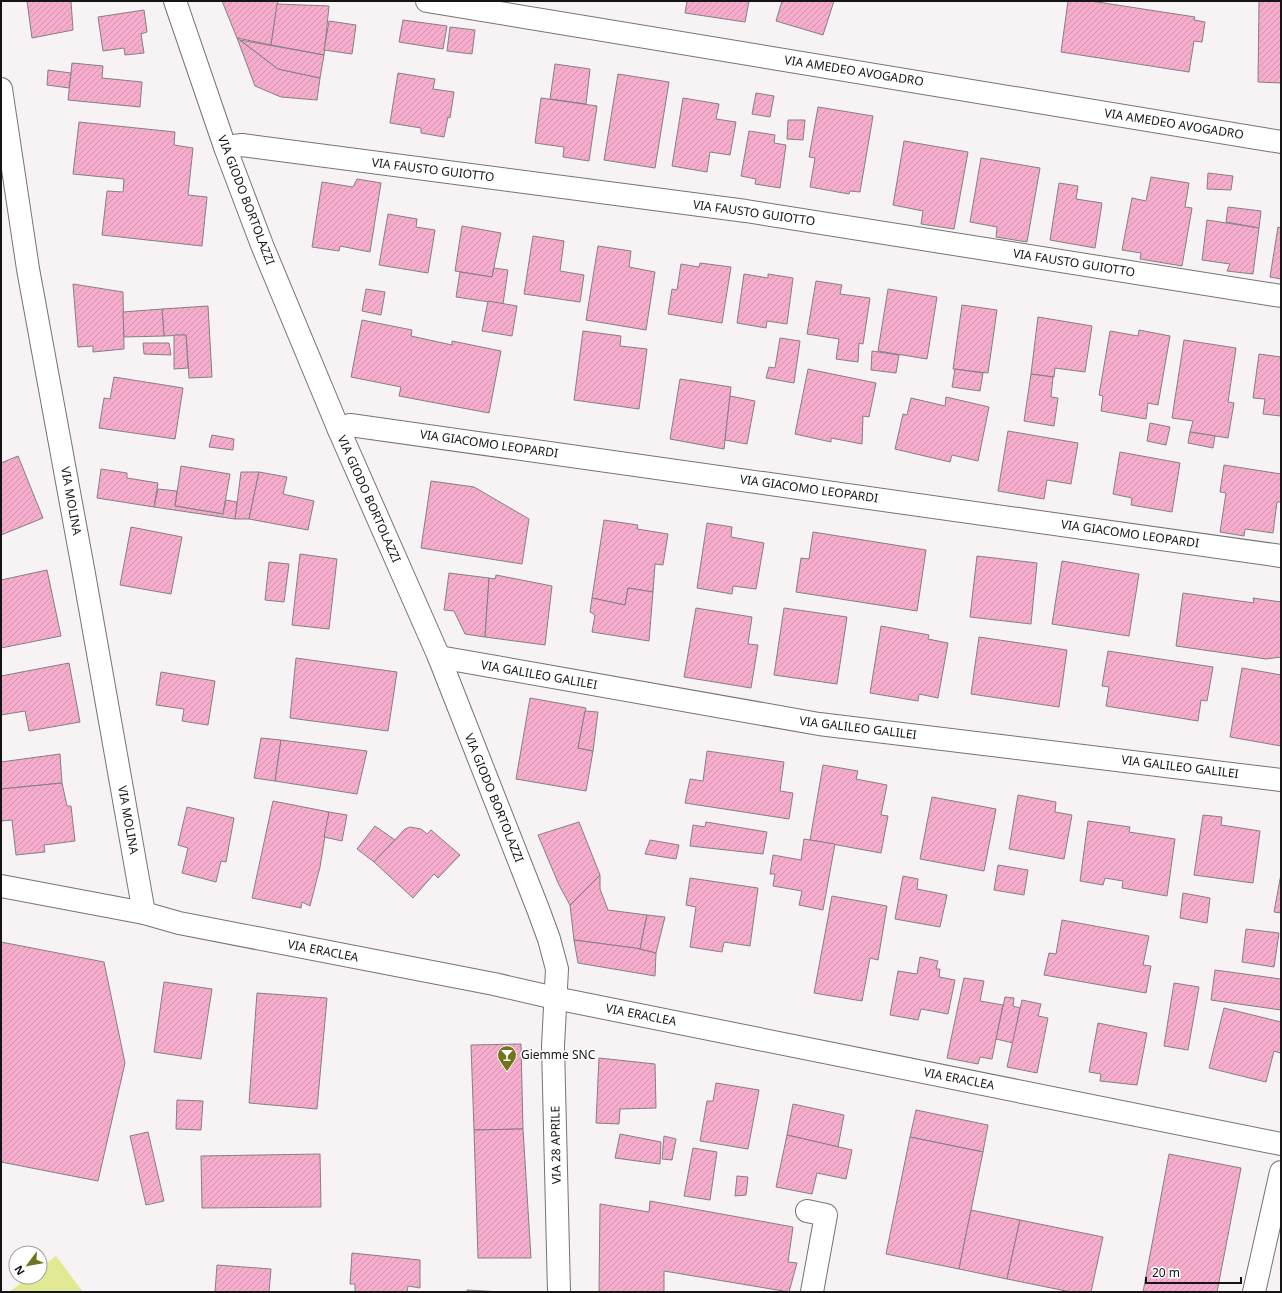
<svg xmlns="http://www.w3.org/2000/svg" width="1282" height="1293" font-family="'Noto Sans',sans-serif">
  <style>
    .garden { fill: #e1e992 }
    .building { fill: url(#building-hatch); stroke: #848082 }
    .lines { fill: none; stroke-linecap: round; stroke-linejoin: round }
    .minor-casing { stroke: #777374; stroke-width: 24 }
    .minor { stroke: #fff; stroke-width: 22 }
    .labels { text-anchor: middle; stroke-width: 3; stroke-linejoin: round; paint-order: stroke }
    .street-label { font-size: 12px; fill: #151415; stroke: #fff }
    .poi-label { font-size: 12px; fill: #151415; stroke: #fff; text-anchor: start }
  </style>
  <defs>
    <pattern id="building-hatch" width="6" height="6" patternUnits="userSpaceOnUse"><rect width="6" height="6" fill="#f6accd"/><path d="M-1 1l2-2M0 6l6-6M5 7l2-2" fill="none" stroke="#d293af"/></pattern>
  </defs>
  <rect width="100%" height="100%" fill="#f7f3f4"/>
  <!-- garden -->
  <path class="garden" d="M56 1256 83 1292H9L29 1277H40V1268Z"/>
  <!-- building -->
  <g class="building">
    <path d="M27 1H71L73 30 32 38Z"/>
    <path d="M222 1H278L271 45 237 38Z"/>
    <path d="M687 1H749L745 22 685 13Z"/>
    <path d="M782 1H834L823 35 776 21Z"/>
    <path d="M1068 1H1091L1195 17 1194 20 1205 22 1202 42 1194 41 1189 72 1061 52Z"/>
    <path d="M1259 1H1281V83L1258 82Z"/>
    <path d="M277 4 329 6 324 55 271 45Z"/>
    <path d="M144 10 147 32 141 34 144 53 125 55 124 48 103 51 98 17Z"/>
    <path d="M403 20 447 26 443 49 399 42Z"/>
    <path d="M329 21 356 25 352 54 324 50Z"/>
    <path d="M450 27 475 30 472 54 447 51Z"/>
    <path d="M237 38 278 69 320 78 317 100 281 97 255 86Z"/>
    <path d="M240 40 324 55 320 78 278 69Z"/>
    <path d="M72 63 103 66 102 78 142 82 140 107 68 100Z"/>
    <path d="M555 64 590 69 586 104 550 99Z"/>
    <path d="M48 70 71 73 69 88 47 85Z"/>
    <path d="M398 73 435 79 433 89 454 92 450 118 448 117 444 137 421 133V128L390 123Z"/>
    <path d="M618 74 669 82 655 168 604 160Z"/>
    <path d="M756 93 774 96 770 117 752 114Z"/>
    <path d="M541 98 597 106 589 161 563 157 564 147 535 143Z"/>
    <path d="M683 98 719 104 716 119 736 122 730 155 710 152 707 172 672 166Z"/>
    <path d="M818 107 873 116 860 192 850 191 849 194 810 187 815 158 809 157Z"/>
    <path d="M788 120H805L803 140 787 139Z"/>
    <path d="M79 122 175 132 174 145 193 148 188 195 207 197 202 246 102 235 107 191 123 192 124 179 73 174Z"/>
    <path d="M749 131 775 135 774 143 786 145 780 188 755 184 756 179 741 176Z"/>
    <path d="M904 141 968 152 954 229 921 224 923 211 893 205Z"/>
    <path d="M981 158 1040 168 1027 242 996 237 997 227 970 222Z"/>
    <path d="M1208 173 1233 176 1231 190 1207 189Z"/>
    <path d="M1151 177 1189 183 1185 207 1192 208 1182 266 1140 259 1141 253 1122 250 1132 198 1146 201Z"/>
    <path d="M357 179 381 183 370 252 340 246 339 251 312 247 322 182 353 187Z"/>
    <path d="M1059 183 1078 186 1076 199 1102 203 1095 248 1050 240Z"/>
    <path d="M1228 207 1261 211 1259 228 1226 222Z"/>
    <path d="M388 214 417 219 416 227 435 230 428 273 379 265Z"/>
    <path d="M1207 220 1259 228 1253 274 1227 271 1230 264 1202 260Z"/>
    <path d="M462 226 501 233 492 277 455 271Z"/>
    <path d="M1278 227 1281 228V279L1270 277Z"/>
    <path d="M533 236 564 241 560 271 584 275 580 302 524 294Z"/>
    <path d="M598 246 631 251 629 267 655 272 646 330 586 320Z"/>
    <path d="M700 263 731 267 722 323 668 314 672 289 677 290 681 264 699 267Z"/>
    <path d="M494 268 508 270 503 304 456 297 460 272 492 277Z"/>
    <path d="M744 274 768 278V274L793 278 787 324 767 321 766 328 737 323Z"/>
    <path d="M816 281 842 285 840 294 870 298 863 344 859 343 858 362 836 359 839 339 807 334Z"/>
    <path d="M73 284 123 292 124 349 93 352V346L78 347Z"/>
    <path d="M366 289 385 292 381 315 362 311Z"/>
    <path d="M888 289 937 297 927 359 878 351Z"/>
    <path d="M488 301 517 306 512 336 482 331Z"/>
    <path d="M962 305 997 310 988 373 953 369Z"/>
    <path d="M208 306 212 377 189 378 186 335 164 336 162 309Z"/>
    <path d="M162 309 164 336 124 337 123 312Z"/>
    <path d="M1038 317 1092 326 1085 372 1055 368 1054 377 1031 374Z"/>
    <path d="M362 320 412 330 411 336 452 345V341L501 351 489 413 399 396 401 387 351 377Z"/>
    <path d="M1139 330 1170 336 1158 405 1148 403 1146 419 1101 411 1103 396 1099 395 1110 331 1138 336Z"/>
    <path d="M583 331 621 336 620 346 647 349 639 409 574 400Z"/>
    <path d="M174 335H186L188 368 174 369Z"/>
    <path d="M780 338 800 341 794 383 766 378 769 367 775 368Z"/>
    <path d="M1184 340 1236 348 1228 402 1234 403 1228 438 1190 432 1193 421 1172 418Z"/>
    <path d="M143 343H169L171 355 144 354Z"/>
    <path d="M872 351 899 355 896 373 871 370Z"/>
    <path d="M1259 354 1281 357V416L1263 414 1265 399 1253 398Z"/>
    <path d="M808 369 876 383 869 417 863 416 862 444 831 438V442L795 434Z"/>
    <path d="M955 369 983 373 980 391 952 387Z"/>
    <path d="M1031 374 1053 377 1051 397 1058 398 1054 426 1024 421Z"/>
    <path d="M114 377 183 388 175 439 99 428 104 398 110 399Z"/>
    <path d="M680 379 731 387 724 449 670 439Z"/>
    <path d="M730 396 755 401 747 444 725 440Z"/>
    <path d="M946 397 989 407 978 461 952 455 950 462 895 449 903 414 907 415 911 398 945 406Z"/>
    <path d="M1150 423 1170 427 1166 445 1147 441Z"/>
    <path d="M1008 431 1078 443 1071 484 1047 480 1044 499 998 491Z"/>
    <path d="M1190 432 1215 436 1213 448 1188 443Z"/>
    <path d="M212 435 234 439 233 450 209 447Z"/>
    <path d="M1120 452 1180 463 1172 512 1131 505 1132 498 1113 494Z"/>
    <path d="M18 456 43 518 1 535V463Z"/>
    <path d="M1224 465 1281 474V502H1277L1273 533 1245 529 1244 536 1220 532 1226 493 1220 492Z"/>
    <path d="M181 466 230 474 223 514 175 506Z"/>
    <path d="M101 469 127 473V478L158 483 154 507 97 498Z"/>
    <path d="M241 472H259L249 519H235Z"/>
    <path d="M259 472 287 477 283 494 314 501 308 530 249 519Z"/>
    <path d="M431 481 474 487 529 519 522 564 421 548Z"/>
    <path d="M158 489 177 491 175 506 223 514 226 500 237 502 235 519 154 507Z"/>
    <path d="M604 520 638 525 637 529 668 534 663 565 655 564 653 592 628 588 625 605 592 598Z"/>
    <path d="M707 523 732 527 731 537 764 543 756 589 733 586 732 594 697 588Z"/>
    <path d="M131 527 182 537 171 594 120 585Z"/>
    <path d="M813 532 926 550 917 611 796 592 801 558 809 559Z"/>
    <path d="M300 554 337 559 329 629 292 625Z"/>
    <path d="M977 556 1037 563 1031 624 970 617Z"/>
    <path d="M1062 561 1139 574 1129 636 1052 624Z"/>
    <path d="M269 562 289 564 284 602 265 600Z"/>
    <path d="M47 570 61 636 1 648V580Z"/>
    <path d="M449 573 489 578 485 637 465 634 454 611 444 610Z"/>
    <path d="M496 575 552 586 545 645 485 637 489 578 495 579Z"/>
    <path d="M628 588 653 592 649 641 592 632 595 615 590 612 592 598 625 605Z"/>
    <path d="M1183 593 1254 603 1253 598 1281 602V657L1266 659 1176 646Z"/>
    <path d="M696 608 752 617 748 644 758 645 751 688 684 677Z"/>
    <path d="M784 608 847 617 837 684 774 675Z"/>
    <path d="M881 626 929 635 928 639 948 643 938 698 919 694 918 701 870 693Z"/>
    <path d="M979 637 1067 650 1059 707 971 694Z"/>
    <path d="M1108 651 1213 667 1207 701 1201 700 1198 721 1106 706 1109 687 1102 686Z"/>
    <path d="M296 658 397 672 388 731 290 718Z"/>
    <path d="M69 663 80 722 29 731 25 711 1 715V676Z"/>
    <path d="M1242 668 1281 675V746L1230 737Z"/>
    <path d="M161 672 215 681 208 725 182 721 184 709 156 705Z"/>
    <path d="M530 698 586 708 578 748 593 751 586 791 516 779Z"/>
    <path d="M585 711 598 712 593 751 578 748Z"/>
    <path d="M261 738 281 740 275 781 254 778Z"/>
    <path d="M281 740 367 751 357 794 275 781Z"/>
    <path d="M707 751 784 762 780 791 793 793 789 819 685 803 690 779 703 781Z"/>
    <path d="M60 754 62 783 1 789V762Z"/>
    <path d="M823 765 858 771 856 779 887 785 881 815 888 816 881 853 810 840Z"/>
    <path d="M62 783 67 806H71L75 841 44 845 45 852 16 855 12 820 1 821V789Z"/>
    <path d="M1018 795 1056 802 1055 812 1072 815 1064 859 1009 849Z"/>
    <path d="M932 797 996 809 984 871 920 859Z"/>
    <path d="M273 801 329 812 320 867 310 906 302 902 301 908 252 898Z"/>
    <path d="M187 807 234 818 226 862 221 861 216 882 182 873 188 848 178 845Z"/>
    <path d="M329 812 347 815 342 841 324 837Z"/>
    <path d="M1203 815 1222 817 1221 825 1260 831 1253 883 1194 875Z"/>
    <path d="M1088 821 1130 827 1129 832 1175 839 1167 896 1122 888 1123 881 1105 878 1103 885 1080 881Z"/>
    <path d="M579 822 600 875 570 905 559 885 538 835Z"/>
    <path d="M706 822 767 832 763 854 690 846 693 825 705 827Z"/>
    <path d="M375 826 395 840 374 862 357 849Z"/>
    <path d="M410 827 421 829 427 834 431 830 460 855 438 878 434 874 413 898 374 862 405 829Z"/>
    <path d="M804 839 835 844 823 910 799 905 802 891 773 886 775 874H770L773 855 801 860Z"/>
    <path d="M650 840 679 845 676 859 645 854Z"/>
    <path d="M998 865 1028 870 1024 895 994 890Z"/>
    <path d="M1281 874V913L1274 912Z"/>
    <path d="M600 875V889L608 910 647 915 640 949 574 940 570 905Z"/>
    <path d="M903 876 918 879 917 889 947 895 940 927 895 919Z"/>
    <path d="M690 878 758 888 750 946 724 942 722 952 690 947 696 907 686 905Z"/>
    <path d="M1183 893 1210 898 1207 923 1180 918Z"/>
    <path d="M832 896 887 906 878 960 870 958 862 1001 814 993Z"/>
    <path d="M647 915 665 917 656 953 640 949Z"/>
    <path d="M1062 920 1149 936 1143 965 1151 966 1146 993 1044 975 1049 953 1056 954Z"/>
    <path d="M1246 929 1279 933 1274 967 1242 962Z"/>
    <path d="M574 940 635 948 656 953 655 976 578 963Z"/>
    <path d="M1 942 104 962 125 1063 98 1181 1 1162Z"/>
    <path d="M920 957 938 961 936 969H940L939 977 955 980 948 1014 921 1009 918 1020 890 1015 898 971 917 974Z"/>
    <path d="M1215 970 1281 979V1010L1211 1000Z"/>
    <path d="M964 978 984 981 980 1001 1003 1005 992 1059 980 1057 978 1064 947 1058Z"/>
    <path d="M164 982 212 989 201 1059 154 1052Z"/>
    <path d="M1174 983 1199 987 1188 1050 1164 1046Z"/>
    <path d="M257 993 327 998 317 1109 249 1103Z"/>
    <path d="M1005 997 1014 998 1013 1006 1020 1008 1013 1043 996 1039Z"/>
    <path d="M1022 1000 1041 1004 1038 1016 1048 1018 1037 1073 1007 1067Z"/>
    <path d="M1224 1008 1281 1022V1050L1280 1053 1274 1051 1266 1082 1209 1068Z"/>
    <path d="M1098 1023 1147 1033 1137 1085 1100 1081 1101 1074 1089 1072Z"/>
    <path d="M521 1044 523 1129 474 1130 471 1045Z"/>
    <path d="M599 1058 655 1064 656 1108 620 1109 619 1124 596 1123Z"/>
    <path d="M716 1083 759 1090 748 1149 700 1141 707 1101H713Z"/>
    <path d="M177 1100 203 1101 201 1130 176 1129Z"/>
    <path d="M793 1104 844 1115 838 1147 787 1135Z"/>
    <path d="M916 1110 988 1125 983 1152 910 1137Z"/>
    <path d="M523 1129 531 1258H478L474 1130Z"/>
    <path d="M148 1132 164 1201 146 1205 130 1136Z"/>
    <path d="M620 1134 661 1142 660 1164 615 1158Z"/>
    <path d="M787 1135 852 1150 846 1179 817 1173 812 1194 776 1187Z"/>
    <path d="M664 1136 676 1139 672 1160 662 1159Z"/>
    <path d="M910 1137 983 1152 959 1269 886 1254Z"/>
    <path d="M693 1148 717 1152 710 1200 684 1196Z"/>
    <path d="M320 1154 321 1207 202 1208 201 1156Z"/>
    <path d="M1169 1154 1241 1168 1217 1292H1143Z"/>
    <path d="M737 1176 748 1177 746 1195 735 1196Z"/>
    <path d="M650 1201 793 1227 788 1262 797 1263 789 1292 664 1271V1292H599L600 1204 649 1212Z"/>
    <path d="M971 1210 1020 1220 1007 1279 959 1269Z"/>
    <path d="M1020 1220 1103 1237 1091 1292H1071L1007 1279Z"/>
    <path d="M352 1253 420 1260V1288L408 1286 407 1292H355V1284H350Z"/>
    <path d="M217 1265 271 1269 269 1292H215Z"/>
    <path d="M467 1290 501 1292H467Z"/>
  </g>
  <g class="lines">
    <defs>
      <g id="minor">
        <path d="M175 1 225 147 262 245 339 430 439 657 538 909 549 939 557 969 553 1046 559 1292"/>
        <path d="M427 1 1281 142"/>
        <path d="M1 89 28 269 84 574 144 913"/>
        <path d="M225 147 242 145 746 211 1281 296"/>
        <path d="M339 430 350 425 1281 556"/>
        <path d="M439 657 819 724 1281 780"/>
        <path d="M1 886 144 913 179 923 494 984 555 998 1281 1144"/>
        <path d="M807 1211 826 1215 812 1292"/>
        <path d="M1254 1292 1281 1172"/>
      </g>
    </defs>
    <!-- minor casing -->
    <use href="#minor" class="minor-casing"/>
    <!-- minor -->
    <use href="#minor" class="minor"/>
  </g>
  <!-- icons -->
  <defs>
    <symbol id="bar-pin" viewBox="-11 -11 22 30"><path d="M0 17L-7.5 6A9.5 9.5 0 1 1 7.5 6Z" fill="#70751c" stroke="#fff"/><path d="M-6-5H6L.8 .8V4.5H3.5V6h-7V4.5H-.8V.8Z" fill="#fff"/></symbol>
  </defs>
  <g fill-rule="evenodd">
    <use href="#bar-pin" x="496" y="1044" width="22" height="30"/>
  </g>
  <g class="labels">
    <!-- street labels -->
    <g class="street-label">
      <text transform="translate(854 71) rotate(9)" y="4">VIA AMEDEO AVOGADRO</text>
      <text transform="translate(1174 124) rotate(9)" y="4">VIA AMEDEO AVOGADRO</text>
      <text transform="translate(433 170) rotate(7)" y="4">VIA FAUSTO GUIOTTO</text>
      <text transform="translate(246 200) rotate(69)" y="4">VIA GIODO BORTOLAZZI</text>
      <text transform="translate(754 213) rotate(8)" y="4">VIA FAUSTO GUIOTTO</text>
      <text transform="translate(1074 263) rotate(9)" y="4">VIA FAUSTO GUIOTTO</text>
      <text transform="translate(489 444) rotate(8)" y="4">VIA GIACOMO LEOPARDI</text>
      <text transform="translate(809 489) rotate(8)" y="4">VIA GIACOMO LEOPARDI</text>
      <text transform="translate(369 499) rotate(66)" y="4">VIA GIODO BORTOLAZZI</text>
      <text transform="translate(71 501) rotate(80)" y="4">VIA MOLINA</text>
      <text transform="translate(1130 534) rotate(8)" y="4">VIA GIACOMO LEOPARDI</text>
      <text transform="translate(539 675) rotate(10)" y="4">VIA GALILEO GALILEI</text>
      <text transform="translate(858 728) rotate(7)" y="4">VIA GALILEO GALILEI</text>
      <text transform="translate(1180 767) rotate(7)" y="4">VIA GALILEO GALILEI</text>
      <text transform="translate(494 798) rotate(68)" y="4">VIA GIODO BORTOLAZZI</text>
      <text transform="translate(128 820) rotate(80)" y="4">VIA MOLINA</text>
      <text transform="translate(323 951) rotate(11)" y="4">VIA ERACLEA</text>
      <text transform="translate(641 1015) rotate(11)" y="4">VIA ERACLEA</text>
      <text transform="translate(959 1079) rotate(11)" y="4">VIA ERACLEA</text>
      <text transform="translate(556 1145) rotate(-91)" y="4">VIA 28 APRILE</text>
    </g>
    <!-- poi labels -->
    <g class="poi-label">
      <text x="521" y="1059">Giemme SNC</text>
    </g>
  </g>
  <!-- border -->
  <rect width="1282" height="1293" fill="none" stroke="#151415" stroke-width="4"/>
  <!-- north arrow -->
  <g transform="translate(28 1265) rotate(238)"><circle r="19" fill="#ffffff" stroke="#a1a1a1"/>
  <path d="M0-3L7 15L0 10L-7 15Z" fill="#70751c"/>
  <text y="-6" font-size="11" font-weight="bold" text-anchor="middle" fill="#151415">N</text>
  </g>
  <!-- scale -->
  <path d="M1146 1277v6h95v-6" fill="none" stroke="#151415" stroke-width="2"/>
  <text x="1152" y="1277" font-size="12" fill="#151415" stroke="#ffffff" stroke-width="3" paint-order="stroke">20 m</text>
</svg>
